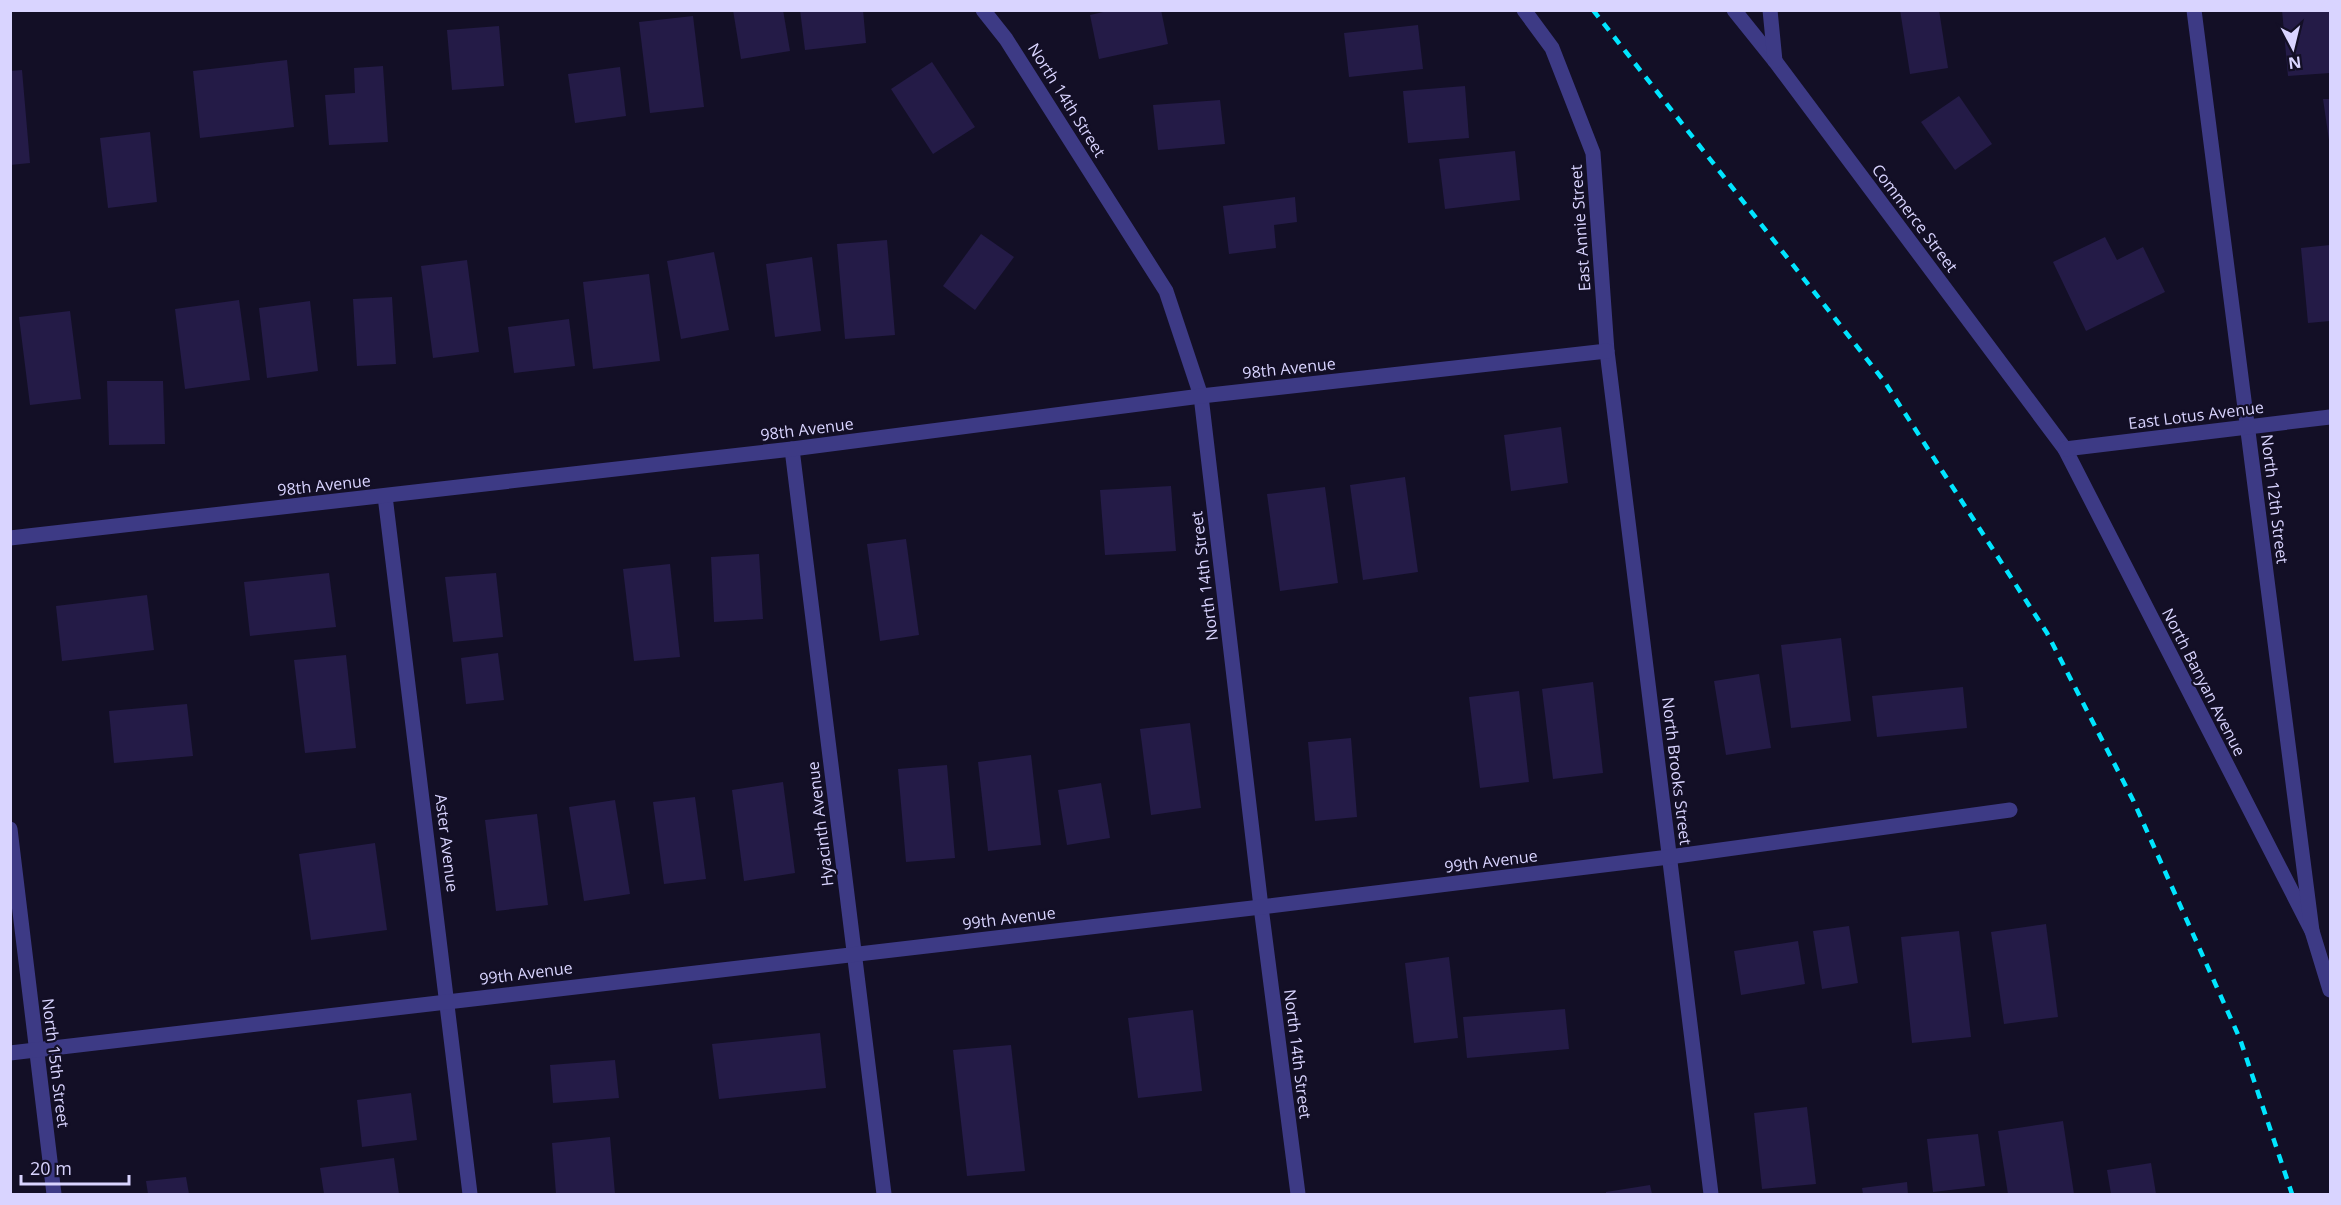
<svg xmlns="http://www.w3.org/2000/svg" width="2341" height="1205" font-family="'Open Sans',sans-serif">
  <style>
    .building { fill: #241b47 }
    .lines { fill: none; stroke-linecap: round; stroke-linejoin: round }
    .minor { stroke: #3d3a85; stroke-width: 15 }
    .rail { stroke: #00e5ff; stroke-width: 4.5; stroke-dasharray: 9 8; stroke-linecap: butt }
    .labels { text-anchor: middle; stroke-width: 4.5; stroke-linejoin: round; paint-order: stroke }
    .street-label { font-size: 16px; fill: #d9d4ff; stroke: #130f26 }
  </style>
  <rect width="100%" height="100%" fill="#130f26"/>
  <!-- building -->
  <g class="building">
    <path d="M733 10H783L790 51 741 59Z"/>
    <path d="M800 10H863L866 43 805 50Z"/>
    <path d="M1112 10H1161L1168 44 1099 59 1090 15Z"/>
    <path d="M1900 10H1939L1948 68 1910 74Z"/>
    <path d="M2282 10H2330V73L2288 76Z"/>
    <path d="M693 16 704 107 650 113 639 22Z"/>
    <path d="M1418 25 1423 69 1349 77 1344 33Z"/>
    <path d="M499 26 504 86 452 90 447 30Z"/>
    <path d="M287 60 294 127 200 138 193 71Z"/>
    <path d="M932 62 975 127 933 154 891 89Z"/>
    <path d="M383 66 388 142 329 145 325 95 355 93 354 68Z"/>
    <path d="M620 67 626 116 575 123 568 74Z"/>
    <path d="M22 70 30 163 10 165V71Z"/>
    <path d="M1465 86 1469 138 1408 143 1403 91Z"/>
    <path d="M1959 96 1992 144 1955 170 1921 122Z"/>
    <path d="M2323 99H2330V140H2329Z"/>
    <path d="M1220 100 1225 144 1158 150 1153 105Z"/>
    <path d="M150 132 157 202 108 208 100 138Z"/>
    <path d="M1515 151 1520 200 1445 209 1439 159Z"/>
    <path d="M1295 197 1297 222 1274 225 1276 248 1229 254 1223 206Z"/>
    <path d="M981 234 1014 257 975 310 943 286Z"/>
    <path d="M2105 237 2117 260 2143 247 2165 292 2086 331 2053 262Z"/>
    <path d="M887 240 895 335 845 339 837 244Z"/>
    <path d="M2330 245V321L2308 323 2301 248Z"/>
    <path d="M714 252 729 330 681 339 667 261Z"/>
    <path d="M812 257 821 331 775 337 766 264Z"/>
    <path d="M467 260 479 352 433 358 421 266Z"/>
    <path d="M649 274 660 361 593 369 583 282Z"/>
    <path d="M392 297 396 364 357 366 353 299Z"/>
    <path d="M239 300 250 380 185 389 175 309Z"/>
    <path d="M310 301 318 371 267 378 259 308Z"/>
    <path d="M70 311 81 399 30 405 19 317Z"/>
    <path d="M569 319 575 366 514 373 508 327Z"/>
    <path d="M107 381H163L165 444 109 445Z"/>
    <path d="M1561 427 1568 483 1511 491 1504 435Z"/>
    <path d="M1405 477 1418 572 1363 580 1350 485Z"/>
    <path d="M1171 486 1176 551 1105 555 1100 490Z"/>
    <path d="M1325 487 1338 583 1280 591 1267 494Z"/>
    <path d="M906 539 919 635 880 641 867 544Z"/>
    <path d="M759 554 763 619 714 622 711 557Z"/>
    <path d="M670 564 680 657 634 661 623 569Z"/>
    <path d="M329 573 336 627 250 636 244 582Z"/>
    <path d="M496 573 503 637 453 642 445 577Z"/>
    <path d="M147 595 154 650 62 661 56 606Z"/>
    <path d="M1841 638 1851 721 1791 728 1781 645Z"/>
    <path d="M498 653 504 700 466 704 461 658Z"/>
    <path d="M346 655 356 748 305 753 294 660Z"/>
    <path d="M1759 674 1771 748 1726 755 1714 681Z"/>
    <path d="M1593 682 1603 773 1553 779 1542 689Z"/>
    <path d="M1963 687 1967 728 1877 737 1872 696Z"/>
    <path d="M1519 691 1529 782 1480 788 1469 697Z"/>
    <path d="M187 704 193 756 114 763 109 711Z"/>
    <path d="M1190 723 1201 808 1151 815 1140 729Z"/>
    <path d="M1351 738 1357 817 1315 821 1308 742Z"/>
    <path d="M1031 755 1041 845 988 851 978 762Z"/>
    <path d="M947 765 955 858 906 862 898 769Z"/>
    <path d="M783 782 795 873 744 881 732 790Z"/>
    <path d="M1101 783 1110 838 1067 845 1058 790Z"/>
    <path d="M695 797 706 879 664 884 653 802Z"/>
    <path d="M615 800 630 894 584 901 569 807Z"/>
    <path d="M537 814 548 905 496 911 485 820Z"/>
    <path d="M375 843 387 930 311 940 299 854Z"/>
    <path d="M2046 924 2058 1017 2004 1024 1991 932Z"/>
    <path d="M1849 926 1858 983 1822 989 1813 931Z"/>
    <path d="M1959 931 1971 1037 1912 1043 1901 937Z"/>
    <path d="M1798 941 1805 984 1741 995 1734 951Z"/>
    <path d="M1449 957 1458 1038 1414 1043 1405 963Z"/>
    <path d="M1565 1009 1569 1049 1467 1058 1463 1017Z"/>
    <path d="M1193 1010 1202 1091 1138 1098 1128 1018Z"/>
    <path d="M820 1033 826 1088 719 1099 712 1044Z"/>
    <path d="M1011 1045 1025 1171 967 1176 953 1050Z"/>
    <path d="M615 1060 619 1098 553 1103 550 1065Z"/>
    <path d="M411 1093 417 1140 362 1147 357 1100Z"/>
    <path d="M1807 1107 1816 1184 1762 1189 1754 1113Z"/>
    <path d="M2063 1121 2074 1194H2008L1998 1131Z"/>
    <path d="M1978 1134 1985 1186 1933 1192 1927 1139Z"/>
    <path d="M610 1137 615 1194H556L552 1143Z"/>
    <path d="M394 1158 399 1194H324L320 1168Z"/>
    <path d="M2151 1163 2156 1194H2111L2107 1170Z"/>
    <path d="M186 1177 189 1194H148L146 1181Z"/>
    <path d="M1907 1182 1908 1194H1863L1862 1188Z"/>
    <path d="M1650 1185 1652 1194H1606V1192Z"/>
  </g>
  <g class="lines">
    <!-- minor -->
    <g class="minor">
      <path d="M983 10 1006 39 1166 291 1201 396 1261 907 1298 1194"/>
      <path d="M1524 10 1552 48 1593 153 1607 351 1711 1194"/>
      <path d="M1734 10 1775 61 2065 449 2312 931"/>
      <path d="M1770 10 1775 61"/>
      <path d="M2194 10 2312 931 2330 990"/>
      <path d="M792 449 884 1194"/>
      <path d="M2065 449 2330 417"/>
      <path d="M385 496 470 1194"/>
      <path d="M10 538 792 449 1201 396 1607 351"/>
      <path d="M10 829 54 1194"/>
      <path d="M10 1053 1261 907 1669 857 2010 810"/>
    </g>
    <!-- rail -->
    <path class="rail" d="M1593 10 1884 381 2047 633 2133 800 2240 1039 2292 1194"/>
  </g>
  <g class="labels">
    <!-- street labels -->
    <g class="street-label">
      <text transform="translate(1067 100) rotate(58)" y="6">North 14th Street</text>
      <text transform="translate(1915 218) rotate(53)" y="6">Commerce Street</text>
      <text transform="translate(1580 228) rotate(-94)" y="6">East Annie Street</text>
      <text transform="translate(1289 368) rotate(-6)" y="6">98th Avenue</text>
      <text transform="translate(2196 415) rotate(-7)" y="6">East Lotus Avenue</text>
      <text transform="translate(807 429) rotate(-7)" y="6">98th Avenue</text>
      <text transform="translate(324 485) rotate(-6)" y="6">98th Avenue</text>
      <text transform="translate(2275 499) rotate(83)" y="6">North 12th Street</text>
      <text transform="translate(1204 576) rotate(-97)" y="6">North 14th Street</text>
      <text transform="translate(2204 682) rotate(63)" y="6">North Banyan Avenue</text>
      <text transform="translate(1677 771) rotate(83)" y="6">North Brooks Street</text>
      <text transform="translate(820 824) rotate(-97)" y="6">Hyacinth Avenue</text>
      <text transform="translate(447 843) rotate(83)" y="6">Aster Avenue</text>
      <text transform="translate(1491 861) rotate(-7)" y="6">99th Avenue</text>
      <text transform="translate(1009 918) rotate(-7)" y="6">99th Avenue</text>
      <text transform="translate(526 973) rotate(-7)" y="6">99th Avenue</text>
      <text transform="translate(1298 1054) rotate(83)" y="6">North 14th Street</text>
      <text transform="translate(56 1063) rotate(83)" y="6">North 15th Street</text>
    </g>
  </g>
  <!-- border -->
  <rect width="2341" height="1205" fill="none" stroke="#d9d4ff" stroke-width="24"/>
  <!-- north arrow -->
  <g transform="translate(2293 48) rotate(173)" stroke="#130f26" stroke-width="4.5" paint-order="stroke">
  <path d="M0-4.5L10 22L0 15L-10 22Z" fill="#d9d4ff"/>
  <text y="-9" font-size="16" font-weight="bold" text-anchor="middle" fill="#d9d4ff">N</text>
  </g>
  <!-- scale -->
  <path d="M21 1175v9h108v-9" fill="none" stroke="#d9d4ff" stroke-width="3"/>
  <text x="30" y="1175" font-size="18" fill="#d9d4ff" stroke="#130f26" stroke-width="4.5" paint-order="stroke">20 m</text>
</svg>
